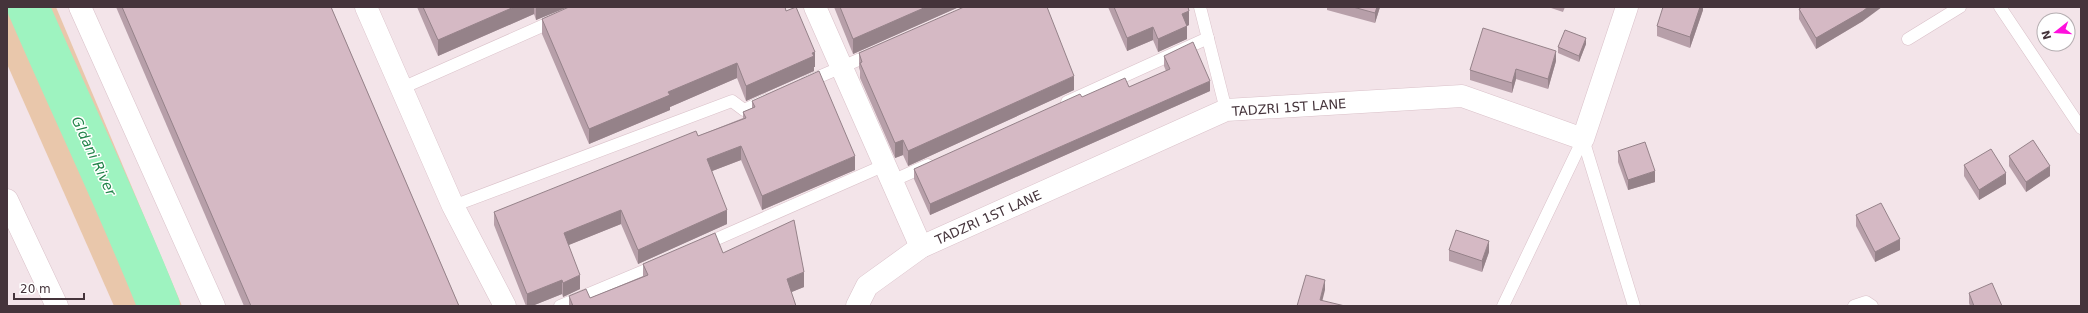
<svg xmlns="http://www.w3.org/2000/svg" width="2088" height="313" font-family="'DejaVu Sans',sans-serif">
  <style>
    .green { fill: #e9c7ab }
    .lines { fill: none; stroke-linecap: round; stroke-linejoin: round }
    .river { stroke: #9ef3c0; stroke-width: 42 }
    .service-casing { stroke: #dac1c9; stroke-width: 13 }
    .minor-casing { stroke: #dac1c9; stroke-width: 23 }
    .service { stroke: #fff; stroke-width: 12 }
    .minor { stroke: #fff; stroke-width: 22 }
    .wall { fill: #b79fa9 }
    .shaded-wall { fill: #958289 }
    .building { fill: #d5b9c4; stroke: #958289 }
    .labels { text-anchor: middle; stroke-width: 3; stroke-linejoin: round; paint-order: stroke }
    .street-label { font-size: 13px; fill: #45343b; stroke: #fff }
    .water-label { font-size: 14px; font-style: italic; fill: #22844a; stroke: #fff }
  </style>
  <rect width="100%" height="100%" fill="#f3e4e9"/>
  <!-- green -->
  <path class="green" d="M7 7H56L182 306H114L7 64Z"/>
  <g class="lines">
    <!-- river -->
    <path class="river" d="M28 7C71 107 119 205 159 306"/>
    <defs>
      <g id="service">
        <path d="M1200 7 1226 110"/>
        <path d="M2000 7 2081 128"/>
        <path d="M1908 39 1960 7"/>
        <path d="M807 82 872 54"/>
        <path d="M402 88 585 7"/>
        <path d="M1067 102 1208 38"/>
        <path d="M1583 139 1634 306"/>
        <path d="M892 181 928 165"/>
        <path d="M453 206 732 101 744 110 766 100"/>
        <path d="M703 245 885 165"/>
        <path d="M560 306 658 265"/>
        <path d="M1503 306 1583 139"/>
        <path d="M1854 306 1866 302 1872 306"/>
      </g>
      <g id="minor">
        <path d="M80 7 214 306"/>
        <path d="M366 7 453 206 505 306"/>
        <path d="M815 7 921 247"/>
        <path d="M7 200 57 306"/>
        <path d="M857 306 867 286 921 247 1226 110 1462 96 1583 139 1627 7"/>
      </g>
    </defs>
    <!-- service casing -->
    <use href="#service" class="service-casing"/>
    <!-- minor casing -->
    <use href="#minor" class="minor-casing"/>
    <!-- service -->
    <use href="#service" class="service"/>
    <!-- minor -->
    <use href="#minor" class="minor"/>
  </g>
  <!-- wall -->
  <g class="wall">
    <path d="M116 7H331L459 306H244Z"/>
    <path d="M417 7H568L536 20 534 14 438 56Z"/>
    <path d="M834 7H959L853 54Z"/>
    <path d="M1108 7H1188L1189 25 1187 26V39L1158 52 1153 40 1127 51Z"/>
    <path d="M1327 7H1380L1375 23 1327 10Z"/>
    <path d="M1548 7H1565L1563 12Z"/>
    <path d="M1703 7V10L1690 48 1657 36V26Z"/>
    <path d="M1799 9 1863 21 1816 49 1799 19Z"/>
    <path d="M542 19 815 67H814V71L746 101 737 78 670 107V110L589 144 542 34Z"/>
    <path d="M1586 44 1579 62 1558 53V47Z"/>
    <path d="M859 53 1074 90 908 166 903 155 895 158 860 78V71L859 68Z"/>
    <path d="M1164 56 1210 91 930 215 914 179V169L1129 87 1166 71 1164 66Z"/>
    <path d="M1556 61 1548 89 1516 79 1512 93 1470 80V70Z"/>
    <path d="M752 101 855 170 762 210 741 160 712 171 727 224 638 264 621 224 568 245 580 289 563 297 562 294 532 306H526L494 225V212L698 136 743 118V112L752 108Z"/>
    <path d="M1618 151 1655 182 1628 190 1618 162Z"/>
    <path d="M2009 156 2050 176 2026 192 2009 166Z"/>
    <path d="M1964 165 2006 184 1979 200 1964 176Z"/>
    <path d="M1856 215 1900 250 1875 262 1856 226Z"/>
    <path d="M1449 250 1489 252 1482 272 1449 261Z"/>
    <path d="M723 253 804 287 791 292 796 306H569V296L590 298 643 276V264Z"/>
    <path d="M1969 293 2002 306H1970L1969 303Z"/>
  </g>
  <!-- shaded-wall -->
  <g class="shaded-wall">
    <path d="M514 7H534V14L438 56V40Z"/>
    <path d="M536 7H568L536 20Z"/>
    <path d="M926 7H959L853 54V39Z"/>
    <path d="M1377 7H1380L1375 23V13Z"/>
    <path d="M1700 7H1703V10L1690 48V37Z"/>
    <path d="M1868 7H1882L1863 21 1816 49V38Z"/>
    <path d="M1189 11V25L1182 28V14Z"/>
    <path d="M1187 26V39L1158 52V39Z"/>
    <path d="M1153 27V40L1127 51V38Z"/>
    <path d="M1586 38V44L1579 62V56Z"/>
    <path d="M1556 51V61L1548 89V79Z"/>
    <path d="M815 52V67H814V71L746 101V86Z"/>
    <path d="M737 63V78L670 107V110L589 144V129L668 92Z"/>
    <path d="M1516 69V79L1512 93V83Z"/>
    <path d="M1074 76V90L908 166V151Z"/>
    <path d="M1210 81V91L930 215V204Z"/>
    <path d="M903 140V155L895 158V143Z"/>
    <path d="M741 146V160L707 173V159Z"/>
    <path d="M855 156V170L762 210V196Z"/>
    <path d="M2050 166V176L2026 192V182Z"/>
    <path d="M1655 171V182L1628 190V180Z"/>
    <path d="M2006 173V184L1979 200V190Z"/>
    <path d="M621 210V224L564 247V233Z"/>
    <path d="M727 210V224L638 264V250Z"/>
    <path d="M1900 239V250L1875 262V252Z"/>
    <path d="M1489 241V252L1482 272V261Z"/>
    <path d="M804 272V287L787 294V279Z"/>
    <path d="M580 275V289L563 297V283Z"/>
    <path d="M562 280V294L532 306H527V294Z"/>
    <path d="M1325 280V290L1321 306 1320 300Z"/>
  </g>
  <!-- building -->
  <g class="building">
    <path d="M122 7H331L459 306H251Z"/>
    <path d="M423 7H514L438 40Z"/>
    <path d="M569 7H785L786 11 796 7 815 52 812 53 814 56 746 86 737 63 668 92 670 95 589 129 542 19Z"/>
    <path d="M840 7H926L853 39Z"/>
    <path d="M964 7H1047L1074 76 908 151 903 140 895 143 860 63 862 62 859 53Z"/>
    <path d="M1114 7H1188L1189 11 1182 14 1187 26 1158 39 1153 27 1127 38Z"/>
    <path d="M1353 7H1377L1375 13Z"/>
    <path d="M1663 7H1700L1690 37 1657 26Z"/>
    <path d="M1802 7H1868L1863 11 1816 38 1799 9Z"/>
    <path d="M1483 28 1556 51 1548 79 1516 69 1512 83 1470 70Z"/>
    <path d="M1565 30 1586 38 1579 56 1558 47Z"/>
    <path d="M1193 42 1210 81 930 204 914 169 1080 94 1082 97 1125 78 1129 87 1170 69 1164 56Z"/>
    <path d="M819 71 855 156 762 196 741 146 707 159 727 210 638 250 621 210 564 233 580 275 563 283 562 280 527 294 494 212 696 131 698 136 746 118 743 112 755 107 752 101Z"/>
    <path d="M2033 140 2050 166 2026 182 2009 156Z"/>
    <path d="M1645 142 1655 171 1628 180 1618 151Z"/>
    <path d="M1991 149 2006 173 1979 190 1964 165Z"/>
    <path d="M1881 203 1900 239 1875 252 1856 215Z"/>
    <path d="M794 220 804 272 787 279 796 306H573L569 296 586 289 590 298 648 275 643 264 715 233 723 253Z"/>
    <path d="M1456 230 1489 241 1482 261 1449 250Z"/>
    <path d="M1306 275 1325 280 1320 300 1345 306H1297Z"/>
    <path d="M1992 283 2002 306H1974L1969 293Z"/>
  </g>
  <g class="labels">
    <!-- street labels -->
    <g class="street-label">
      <text transform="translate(1289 107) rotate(-4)" y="5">TADZRI 1ST LANE</text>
      <text transform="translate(988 217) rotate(-24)" y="5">TADZRI 1ST LANE</text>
    </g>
    <!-- water labels -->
    <g class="water-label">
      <text transform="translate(94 156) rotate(65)" y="5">Gldani River</text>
    </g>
  </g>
  <!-- border -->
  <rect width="2088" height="313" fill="none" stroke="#45343b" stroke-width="16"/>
  <!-- north arrow -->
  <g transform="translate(2056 32) rotate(253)"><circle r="19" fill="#ffffff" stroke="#b5aeb1"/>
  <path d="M0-3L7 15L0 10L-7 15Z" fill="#ff0fdd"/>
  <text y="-6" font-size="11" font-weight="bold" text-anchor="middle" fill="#45343b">N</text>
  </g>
  <!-- scale -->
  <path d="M14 293v6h70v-6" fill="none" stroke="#45343b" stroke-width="2"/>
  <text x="20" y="293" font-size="12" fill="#45343b" stroke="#ffffff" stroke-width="3" paint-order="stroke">20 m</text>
</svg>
